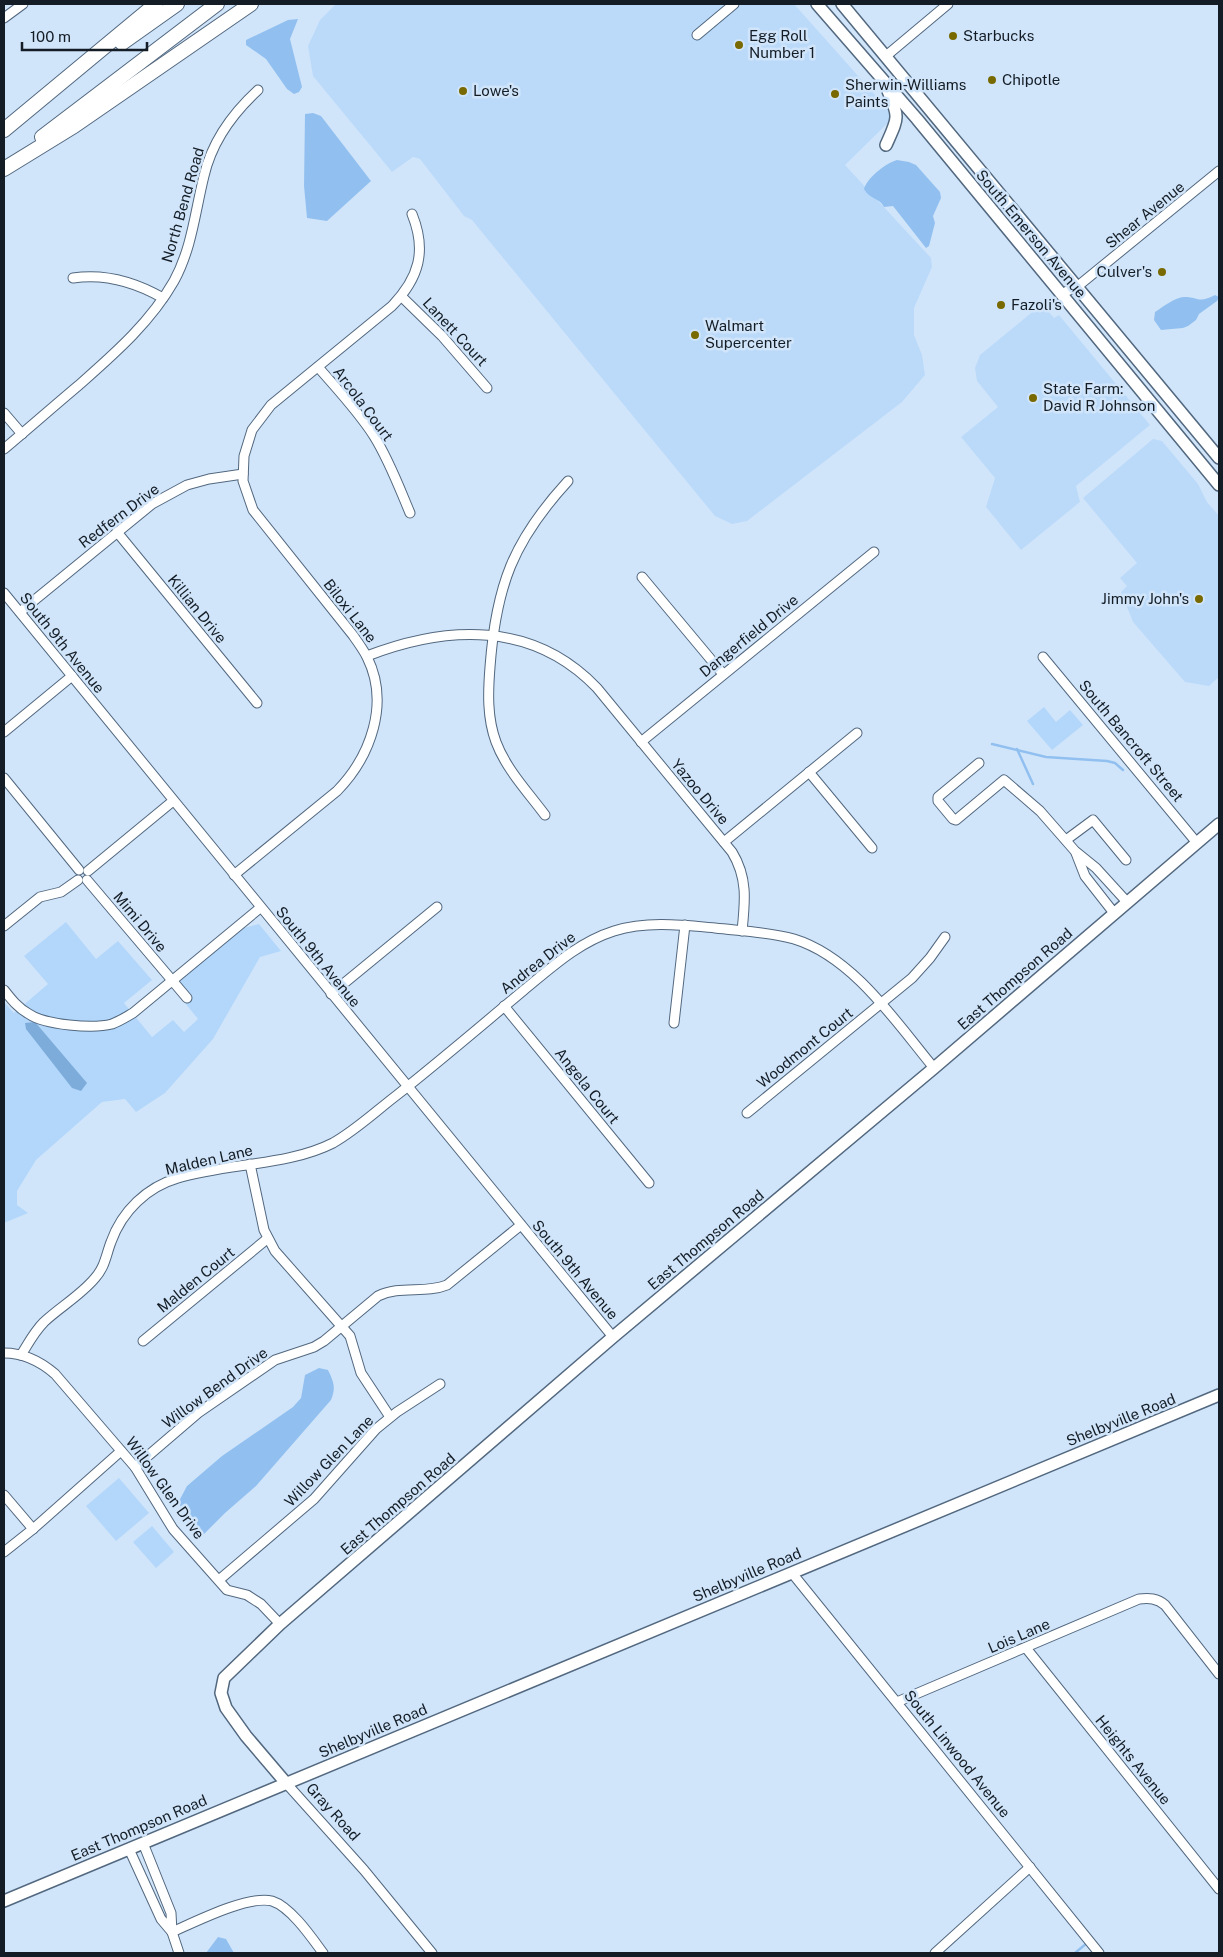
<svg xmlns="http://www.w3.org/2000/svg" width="1223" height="1957" font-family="'Public Sans',sans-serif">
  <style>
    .built { fill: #bbdafa }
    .green { fill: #b3d7fb }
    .forest { fill: #7dacdb }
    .water { fill: #91c0f0 }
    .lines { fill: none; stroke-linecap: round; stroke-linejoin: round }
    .stream { stroke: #91c0f0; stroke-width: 2.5 }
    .minor-casing { stroke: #52687f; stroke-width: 11 }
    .major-casing { stroke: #52687f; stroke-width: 14 }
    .highway-casing { stroke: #52687f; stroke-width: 16 }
    .minor { stroke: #fff; stroke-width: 9 }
    .major { stroke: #fff; stroke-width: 11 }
    .highway { stroke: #fff; stroke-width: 14 }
    .poi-dot { fill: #786900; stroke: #d1e5fa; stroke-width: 2 }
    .labels { text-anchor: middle; stroke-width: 5; stroke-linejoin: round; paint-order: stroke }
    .poi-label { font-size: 15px; fill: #141d26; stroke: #d1e5fa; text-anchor: start }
    .street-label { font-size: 15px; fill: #141d26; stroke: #d1e5fa }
  </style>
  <rect width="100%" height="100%" fill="#d1e5fa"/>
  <!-- built -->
  <g class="built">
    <path d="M336 4H794L876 96 887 106 891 120 845 165 931 258 932 267 914 308V335L922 355 925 375 902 402 747 521 732 524 715 516 472 220 464 216 420 159 413 157 392 172 313 76 308 46 320 20Z"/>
    <path d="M1042 304 1054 318 1059 315 1150 425 1076 486 1080 502 1021 550 986 507 995 478 961 437 998 407 977 381 975 368 980 355Z"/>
    <path d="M1153 439 1162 441 1198 484 1207 502 1219 516V677L1209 686 1185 682 1133 622 1121 592 1127 586 1120 578 1137 563 1083 498Z"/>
  </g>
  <!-- green -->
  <g class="green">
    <path d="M1044 707 1056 722 1070 710 1083 725 1052 750 1027 721Z"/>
    <path d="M66 922 96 959 118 941 152 980 124 1003 152 1037 173 1020 184 1032 198 1019 172 987 244 928 259 924 281 951 260 957 213 1039 165 1093 136 1112 125 1099 102 1102 36 1160 17 1191V1205L28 1213 4 1223V1002L14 1013 48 984 24 956Z"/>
    <path d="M119 1478 149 1513 116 1541 86 1506Z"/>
    <path d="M152 1526 174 1552 156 1568 133 1542Z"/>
  </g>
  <!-- forest -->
  <path class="forest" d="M35 1022 87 1083 81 1091 72 1088 26 1029 25 1023Z"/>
  <!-- water -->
  <g class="water">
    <path d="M298 19 290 39 302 87 299 92 294 94 287 89 266 59 246 45V40L288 20Z"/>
    <path d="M313 113 321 116 371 181 327 221 307 218 304 186 305 114Z"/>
    <path d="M897 160 909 162 916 165 940 192 941 198 933 216 935 223 929 246 926 248 893 206 884 207C880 198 869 199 864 189 867 178 886 163 897 160Z"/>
    <path d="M1215 295 1219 297 1217 301 1199 314 1196 320 1188 326 1183 328 1161 330 1154 320 1155 312C1163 307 1175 297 1184 297 1200 297 1197 304 1215 295Z"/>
    <path d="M319 1368 328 1370C334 1382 336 1388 331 1400L256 1486 225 1513 203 1535 196 1532 181 1509 179 1501 187 1486 222 1456 293 1407 301 1398 305 1375Z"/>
    <path d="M218 1937 226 1939 234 1953H206Z"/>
  </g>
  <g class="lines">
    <!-- stream -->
    <g class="stream">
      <path d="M992 744 1046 757 1107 761 1115 763 1123 770"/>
      <path d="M1017 749 1033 784"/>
      <path d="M1075 1953 1087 1943"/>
    </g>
    <defs>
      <g id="minor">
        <path d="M4 18 23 4"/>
        <path d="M697 35 734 4"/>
        <path d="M886 56 948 4"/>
        <path d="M73 278C106 273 135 282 163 298"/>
        <path d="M1061 294 1078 286 1219 171"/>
        <path d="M402 297 442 336 487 388"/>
        <path d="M318 367C337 389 358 411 374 436 389 460 399 487 410 513"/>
        <path d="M4 413 22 434"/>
        <path d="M4 449C29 428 54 406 79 385 114 354 150 323 174 281 192 248 195 212 204 176 212 141 232 114 258 90"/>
        <path d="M117 532 257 703"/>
        <path d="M642 577 723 674"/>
        <path d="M4 593 613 1337"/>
        <path d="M20 612 152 504 187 485 209 479 243 474"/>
        <path d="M367 656C447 625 533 621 597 688L732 852C748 878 745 902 742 931"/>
        <path d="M1043 657 1197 843"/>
        <path d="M4 732 72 676"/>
        <path d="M641 742 874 552"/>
        <path d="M979 763 938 797V801L953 819 956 820 1004 780 1040 811 1075 851 1096 868 1127 902"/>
        <path d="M809 772 872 848"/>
        <path d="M4 778 79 870"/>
        <path d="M545 815C528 792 506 769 496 742 487 718 488 692 490 667 496 586 513 541 568 481"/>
        <path d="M1066 840 1093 820 1126 860"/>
        <path d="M724 842 857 733"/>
        <path d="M1076 853 1085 876 1114 913"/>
        <path d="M88 871 173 801"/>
        <path d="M234 875 337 791C371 756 390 703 367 657 363 649 357 641 352 634L253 510 243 481 244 456 252 430 271 405 392 306C419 278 427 251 412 214"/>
        <path d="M87 880 187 998"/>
        <path d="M4 926 40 897 61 892 78 880"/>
        <path d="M4 990C11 999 18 1008 29 1014 45 1025 93 1029 112 1024 120 1021 126 1017 133 1013L260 908"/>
        <path d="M331 994 437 907"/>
        <path d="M504 1006 649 1183"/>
        <path d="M674 1023 685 925"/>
        <path d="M747 1113 912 978 930 958 945 937"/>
        <path d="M250 1164 264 1230 275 1251 350 1336 361 1373 390 1417"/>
        <path d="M143 1341 267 1239"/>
        <path d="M4 1353C23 1353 40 1361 55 1374L135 1467 173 1529 227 1590 247 1595 261 1604 280 1624"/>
        <path d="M21 1355C28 1344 34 1332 44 1322 60 1307 81 1295 95 1278 105 1267 106 1255 111 1242 122 1211 147 1187 178 1178 227 1163 288 1166 333 1143 356 1130 376 1111 397 1095 440 1061 482 1025 524 990 552 967 579 942 614 931 647 921 681 925 715 928 742 931 769 932 794 939 853 957 896 1022 934 1068"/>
        <path d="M135 1467 198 1413 275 1360 314 1347 324 1341 378 1296C400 1285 425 1294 447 1285L521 1225"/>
        <path d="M4 1495 33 1529"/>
        <path d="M4 1552 33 1529 121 1451"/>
        <path d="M792 1573 1099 1953"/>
        <path d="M219 1580 314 1499 376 1429 397 1412 440 1384"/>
        <path d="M1026 1648 1219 1889"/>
        <path d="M897 1702 1139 1599C1149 1598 1157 1598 1165 1605L1219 1674"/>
        <path d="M286 1783 364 1870 432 1953"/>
        <path d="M129 1849 161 1919 172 1932 171 1913 143 1843"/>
        <path d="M179 1953 172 1932C195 1922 248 1895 272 1901 291 1907 312 1938 323 1953"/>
        <path d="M935 1953 1030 1867"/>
      </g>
      <g id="major">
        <path d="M817 4 917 119 1219 485"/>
        <path d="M842 4 1219 458"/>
        <path d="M886 145C898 118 900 118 888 91"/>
        <path d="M286 1783 246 1736 226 1708 221 1693 224 1678 280 1624 613 1337 934 1068 1219 824"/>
        <path d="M4 1901 1219 1395"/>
      </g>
      <g id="highway">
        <path d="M122 43 177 4"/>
        <path d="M4 130 156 4"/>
        <path d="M42 137 217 4"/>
        <path d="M4 169 74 126 251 4"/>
      </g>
    </defs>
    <!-- minor casing -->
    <use href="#minor" class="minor-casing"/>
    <!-- major casing -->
    <use href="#major" class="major-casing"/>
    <!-- highway casing -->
    <use href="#highway" class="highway-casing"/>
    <!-- minor -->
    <use href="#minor" class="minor"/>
    <!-- major -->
    <use href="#major" class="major"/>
    <!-- highway -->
    <use href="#highway" class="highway"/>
  </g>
  <!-- markers -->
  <g class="poi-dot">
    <circle cx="953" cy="36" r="5"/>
    <circle cx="739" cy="45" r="5"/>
    <circle cx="992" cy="80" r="5"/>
    <circle cx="463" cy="91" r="5"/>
    <circle cx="835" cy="94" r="5"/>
    <circle cx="1162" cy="272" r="5"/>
    <circle cx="1001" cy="305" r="5"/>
    <circle cx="695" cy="335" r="5"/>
    <circle cx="1033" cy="398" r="5"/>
    <circle cx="1199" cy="599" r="5"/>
  </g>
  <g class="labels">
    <!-- poi labels -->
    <g class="poi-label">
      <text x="749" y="41">Egg Roll<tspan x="749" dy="17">Number 1</tspan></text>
      <text x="963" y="41">Starbucks</text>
      <text x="1002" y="85">Chipotle</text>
      <text x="845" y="90">Sherwin-Williams<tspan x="845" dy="17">Paints</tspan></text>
      <text x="473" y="96">Lowe's</text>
      <text x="1152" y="277" text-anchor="end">Culver's</text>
      <text x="1011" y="310">Fazoli's</text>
      <text x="705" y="331">Walmart<tspan x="705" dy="17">Supercenter</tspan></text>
      <text x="1043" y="394">State Farm:<tspan x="1043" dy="17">David R Johnson</tspan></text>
      <text x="1189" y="604" text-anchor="end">Jimmy John's</text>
    </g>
    <!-- street labels -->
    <g class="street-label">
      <text transform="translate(183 205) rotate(-74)" y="5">North Bend Road</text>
      <text transform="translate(1145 215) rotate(-39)" y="5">Shear Avenue</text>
      <text transform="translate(1031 234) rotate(50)" y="5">South Emerson Avenue</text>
      <text transform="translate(455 332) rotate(47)" y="5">Lanett Court</text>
      <text transform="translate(363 404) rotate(53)" y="5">Arcola Court</text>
      <text transform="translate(119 516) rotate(-37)" y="5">Redfern Drive</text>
      <text transform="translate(197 609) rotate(51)" y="5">Killian Drive</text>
      <text transform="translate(350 611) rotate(52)" y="5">Biloxi Lane</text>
      <text transform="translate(749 636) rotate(-39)" y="5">Dangerfield Drive</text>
      <text transform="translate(62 643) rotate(51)" y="5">South 9th Avenue</text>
      <text transform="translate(1131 741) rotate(50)" y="5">South Bancroft Street</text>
      <text transform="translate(700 792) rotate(50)" y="5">Yazoo Drive</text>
      <text transform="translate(140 922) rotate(50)" y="5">Mimi Drive</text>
      <text transform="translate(318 957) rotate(51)" y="5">South 9th Avenue</text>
      <text transform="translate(538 963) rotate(-38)" y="5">Andrea Drive</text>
      <text transform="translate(1015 979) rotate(-41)" y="5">East Thompson Road</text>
      <text transform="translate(805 1048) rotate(-39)" y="5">Woodmont Court</text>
      <text transform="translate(587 1086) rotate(51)" y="5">Angela Court</text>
      <text transform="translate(209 1160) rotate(-13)" y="5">Malden Lane</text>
      <text transform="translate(706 1240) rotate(-40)" y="5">East Thompson Road</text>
      <text transform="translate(575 1270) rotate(50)" y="5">South 9th Avenue</text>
      <text transform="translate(196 1280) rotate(-39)" y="5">Malden Court</text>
      <text transform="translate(215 1388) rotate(-36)" y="5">Willow Bend Drive</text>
      <text transform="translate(1121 1420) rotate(-22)" y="5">Shelbyville Road</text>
      <text transform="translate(329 1461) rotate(-46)" y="5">Willow Glen Lane</text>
      <text transform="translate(165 1488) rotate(54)" y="5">Willow Glen Drive</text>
      <text transform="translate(398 1504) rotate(-41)" y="5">East Thompson Road</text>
      <text transform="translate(747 1575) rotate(-23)" y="5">Shelbyville Road</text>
      <text transform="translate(1019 1636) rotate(-23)" y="5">Lois Lane</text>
      <text transform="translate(373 1731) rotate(-23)" y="5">Shelbyville Road</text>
      <text transform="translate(957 1754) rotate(51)" y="5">South Linwood Avenue</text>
      <text transform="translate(1133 1760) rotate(51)" y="5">Heights Avenue</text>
      <text transform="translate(333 1812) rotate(48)" y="5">Gray Road</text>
      <text transform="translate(139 1828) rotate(-23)" y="5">East Thompson Road</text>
    </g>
  </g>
  <!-- border -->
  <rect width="1223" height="1957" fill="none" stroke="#141d26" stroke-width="10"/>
  <!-- scale -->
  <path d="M22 42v8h125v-8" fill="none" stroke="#141d26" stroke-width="2.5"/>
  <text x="30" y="42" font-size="15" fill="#141d26" stroke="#d1e5fa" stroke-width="4" paint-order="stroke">100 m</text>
</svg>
